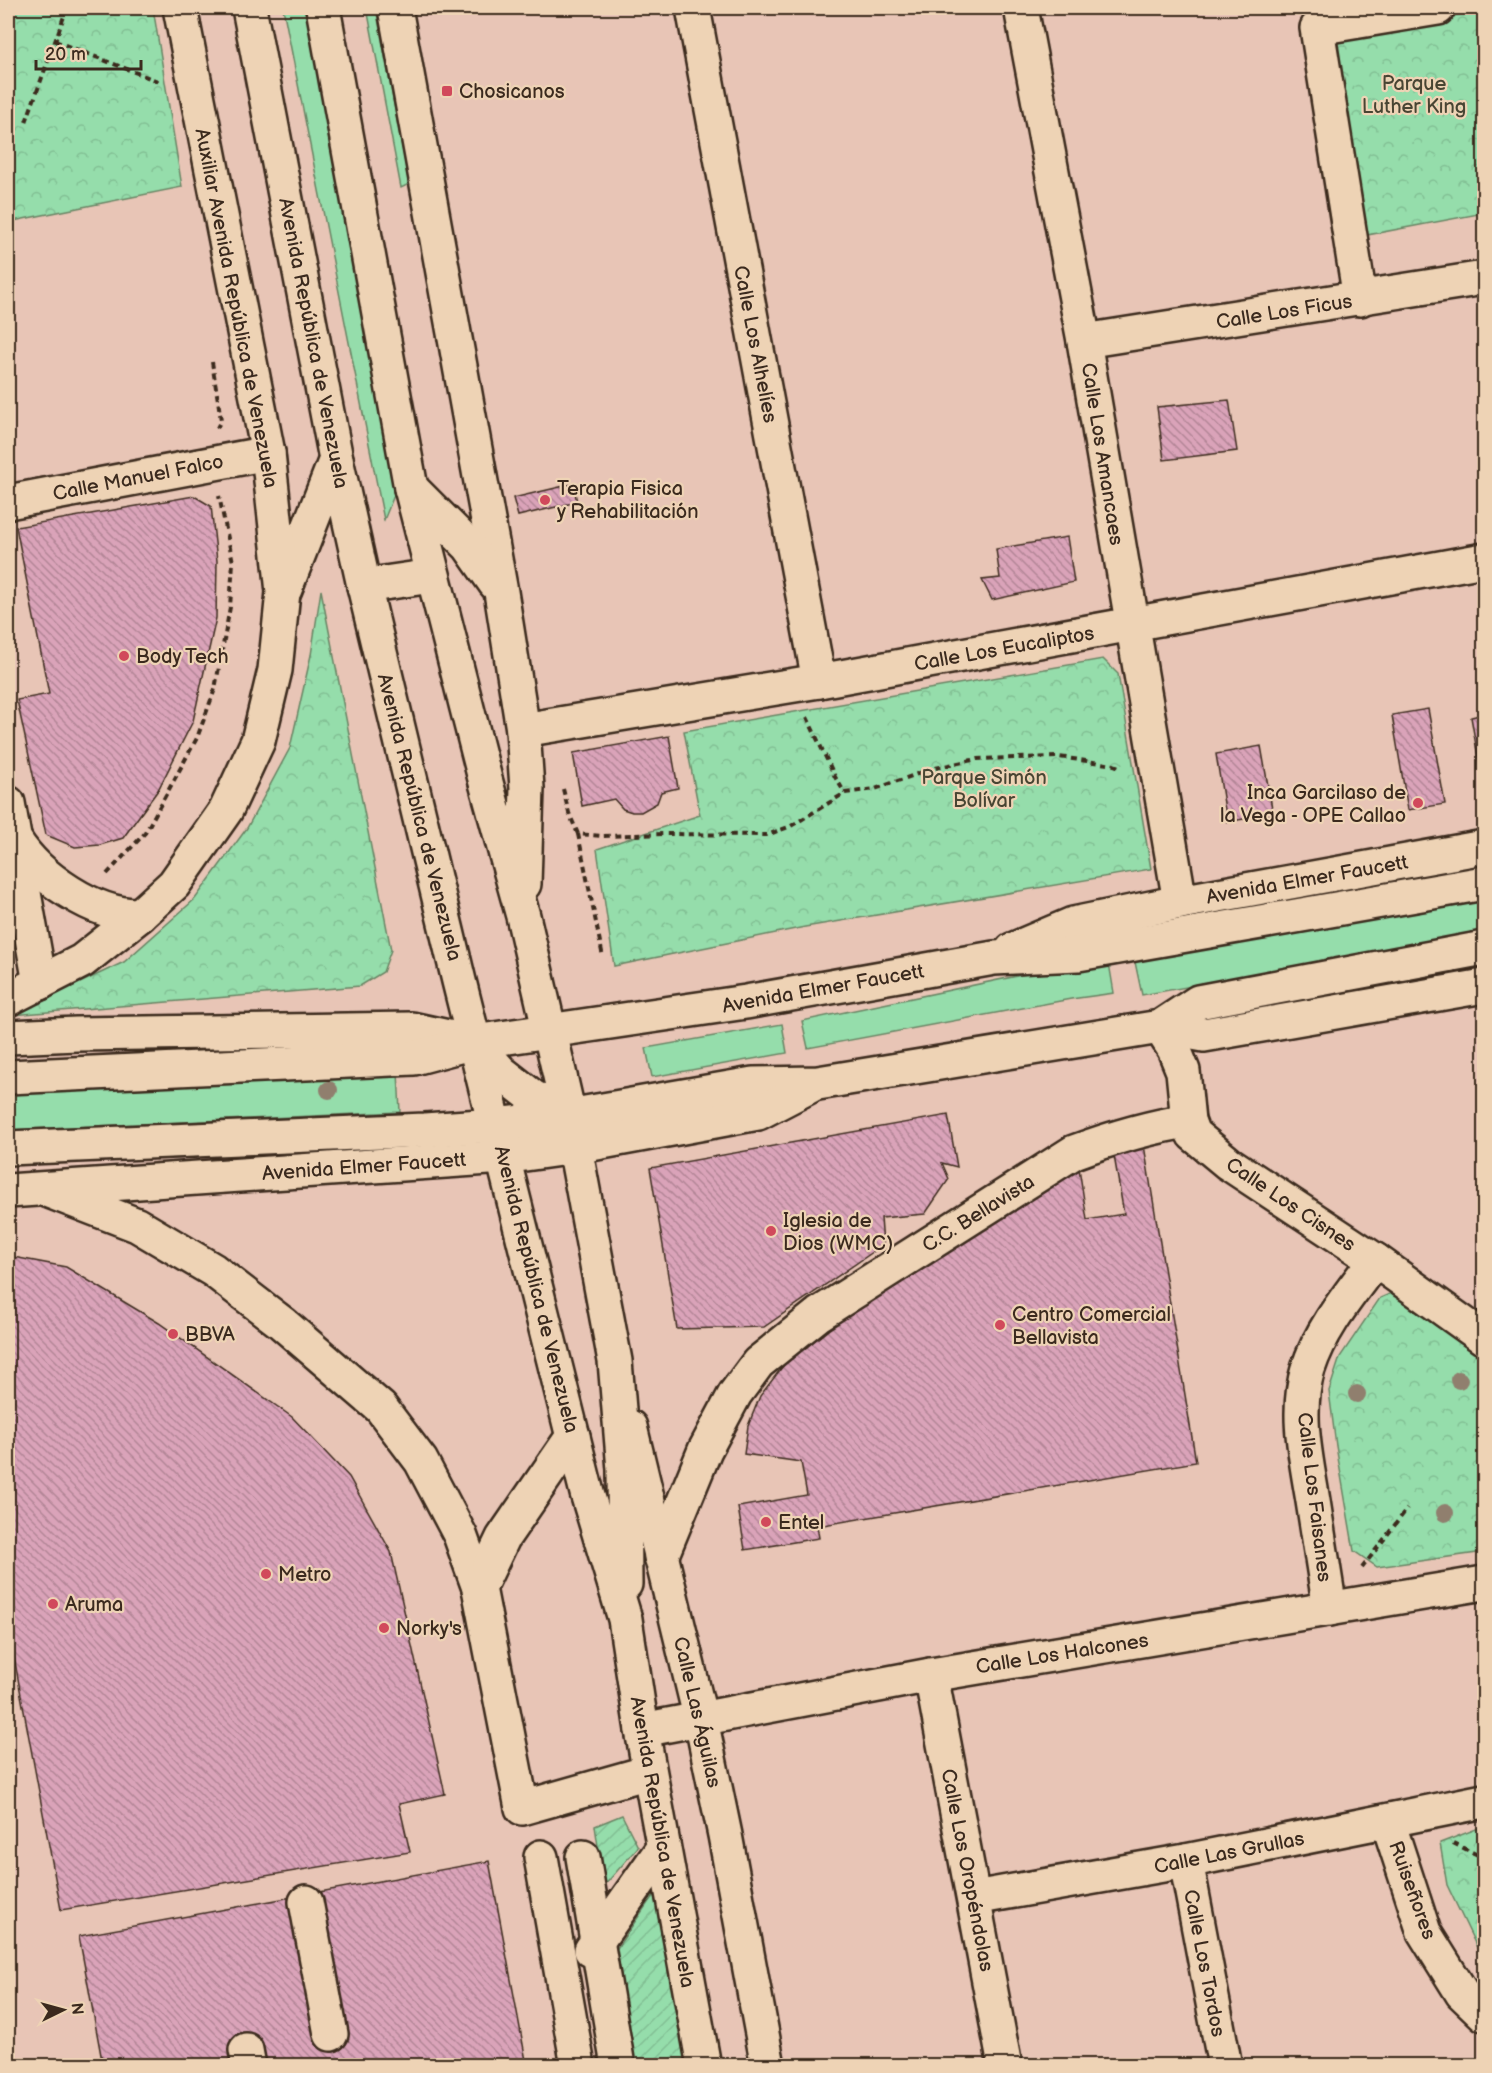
<svg xmlns="http://www.w3.org/2000/svg" width="1492" height="2073" font-family="'Balsamiq Sans',sans-serif">
  <style>
    .grass { fill: #95ddab; stroke: #688464; stroke-width: 1.5 }
    .park { fill: url(#park-crowns); stroke: #688464; stroke-width: 1.5 }
    .garden { fill: url(#garden-furrows); stroke: #688464; stroke-width: 1.5 }
    .building { fill: url(#building-back-hatch); stroke: #3b2a1e; stroke-width: 1.5 }
    .lines { fill: none; stroke-linecap: round; stroke-linejoin: round }
    .minor-casing { stroke: #3b2a1e; stroke-width: 38 }
    .major-casing { stroke: #3b2a1e; stroke-width: 38 }
    .path { stroke: #3b2a1e; stroke-width: 4; stroke-dasharray: 6 4.5; stroke-linecap: butt }
    .minor { stroke: #eed3b5; stroke-width: 33 }
    .major { stroke: #eed3b5; stroke-width: 33 }
    .tree { fill: #907f6e }
    .poi-dot { fill: #d1495b; stroke: #eed3b5; stroke-width: 2 }
    .labels { text-anchor: middle; stroke-width: 4.5; stroke-linejoin: round; paint-order: stroke }
    .park-label { font-size: 20px; fill: #484533; stroke: #eed3b5 }
    .poi-label { font-size: 20px; fill: #3b2a1e; stroke: #eed3b5; text-anchor: start }
    .street-label { font-size: 20px; fill: #3b2a1e; stroke: #eed3b5 }
  </style>
  <defs>
    <pattern id="park-crowns" width="20" height="18" patternUnits="userSpaceOnUse" patternTransform="scale(1.5)"><rect width="20" height="18" fill="#95ddab"/><path d="M2 6a3 3 0 1 1 6 0M12 15a3 3 0 1 1 6 0" fill="none" stroke="#81be93"/></pattern>
    <pattern id="garden-furrows" width="10" height="10" patternUnits="userSpaceOnUse" patternTransform="scale(1.5)"><rect width="10" height="10" fill="#95ddab"/><path d="M-1 1l2-2M0 10L10 0M9 11l2-2" fill="none" stroke="#81be93"/></pattern>
    <pattern id="building-back-hatch" width="6" height="6" patternUnits="userSpaceOnUse" patternTransform="scale(1.5)"><rect width="6" height="6" fill="#daa3b9"/><path d="M-1 5l2 2M0 0l6 6M5-1l2 2" fill="none" stroke="#b28596"/></pattern>
  </defs>
  <rect width="100%" height="100%" fill="#e8c5b6"/>
  <filter id="ink" filterUnits="userSpaceOnUse"><feTurbulence type="fractalNoise" baseFrequency=".0167" numOctaves="2"/><feDisplacementMap in="SourceGraphic" scale="12" xChannelSelector="R" yChannelSelector="G"/><feConvolveMatrix kernelMatrix="1 2 1 2 8 2 1 2 1" color-interpolation-filters="sRGB"/></filter>
  <g filter="url(#ink)">
    <!-- grass -->
    <g class="grass">
      <path d="M283 8H309L399 483 384 520Z"/>
      <path d="M367 8H376L409 184 401 188Z"/>
      <path d="M1484 887V934L1142 995 1132 948Z"/>
      <path d="M1108 957 1114 993 1071 999 808 1048 802 1021Z"/>
      <path d="M782 1024 787 1053 652 1077 646 1048Z"/>
      <path d="M398 1072 400 1112 8 1130V1092Z"/>
    </g>
    <!-- park -->
    <g class="park">
      <path d="M8 8H153L182 187 8 222Z"/>
      <path d="M1484 10V213L1367 235 1331 38Z"/>
      <path d="M321 590 391 950 383 972 360 986 12 1015 124 962 195 899 247 828 290 748 311 655Z"/>
      <path d="M1103 659 1118 674 1151 869 805 927 614 966 597 849 700 815 684 731Z"/>
      <path d="M1396 1291 1464 1330 1484 1355V1552L1377 1567 1354 1551 1336 1446 1329 1391 1340 1357 1380 1298Z"/>
      <path d="M1484 1826V1962L1447 1885 1440 1843Z"/>
    </g>
    <!-- garden -->
    <g class="garden">
      <path d="M622 1815 638 1847 604 1886 595 1826Z"/>
      <path d="M654 1894 687 2065H631L610 1958Z"/>
    </g>
    <!-- building -->
    <g class="building">
      <path d="M1229 400 1237 451 1164 460 1157 407Z"/>
      <path d="M573 484 577 502 518 516 513 498Z"/>
      <path d="M194 496 211 506 217 561 216 618 193 721 158 790 123 838 100 845 75 847 46 835 17 700 49 694 16 527Z"/>
      <path d="M1067 537 1074 582 992 600 982 580 1000 578 996 549Z"/>
      <path d="M1428 709 1445 804 1408 810 1392 715Z"/>
      <path d="M1484 714V791L1471 717Z"/>
      <path d="M669 736 678 788 661 792 657 803 641 812H632L623 809 614 799 582 806 573 753Z"/>
      <path d="M1261 746 1273 814 1227 822 1216 754Z"/>
      <path d="M948 1115 957 1167 942 1163 949 1179 925 1214 881 1218 883 1245 764 1327 677 1329 650 1168Z"/>
      <path d="M1142 1133 1196 1462 817 1526 819 1538 745 1550 738 1507 807 1495 801 1462 744 1454 748 1426 760 1396 796 1349 1077 1155 1087 1220 1124 1214 1111 1138Z"/>
      <path d="M8 1256 66 1267 159 1323 292 1417 349 1477 391 1552 445 1794 399 1804 410 1852 61 1910 8 1625Z"/>
      <path d="M489 1861 527 2066H103L79 1936Z"/>
    </g>
    <g class="lines">
      <defs>
        <g id="minor">
          <path d="M693 8 819 681"/>
          <path d="M1021 8 1084 341 1180 902"/>
          <path d="M1360 299 1317 28 1438 8"/>
          <path d="M1084 341 1484 278"/>
          <path d="M8 502 268 453"/>
          <path d="M523 730 819 681 1484 560"/>
          <path d="M8 803 40 983"/>
          <path d="M15 840C38 877 95 916 140 915"/>
          <path d="M1160 1027 1174 1049 1183 1071 1188 1121 1193 1134 1228 1163 1375 1260 1484 1338"/>
          <path d="M44 1189 137 1225 213 1270 282 1323 381 1408 421 1461 460 1535 479 1588 522 1808 649 1772"/>
          <path d="M630 1427 701 1720 725 1835 768 2066"/>
          <path d="M661 1557 705 1450 735 1394 758 1363 819 1314 1074 1152C1112 1138 1148 1127 1188 1121"/>
          <path d="M479 1588 503 1538 573 1436"/>
          <path d="M1330 1609C1324 1573 1319 1537 1313 1501 1306 1458 1295 1412 1308 1369 1321 1328 1350 1294 1375 1260"/>
          <path d="M931 1675 1005 2066"/>
          <path d="M642 1730 931 1675 1484 1583"/>
          <path d="M1388 1822 1424 1932 1462 1993 1484 2014"/>
          <path d="M541 1857 578 2066"/>
          <path d="M583 1857 618 2066"/>
          <path d="M1186 1861 1225 2066"/>
          <path d="M974 1898 1186 1861 1484 1801"/>
          <path d="M306 1902 331 2034"/>
          <path d="M591 1950 663 1848"/>
          <path d="M246 2050 249 2066"/>
        </g>
        <g id="major">
          <path d="M249 8 336 459 364 586 459 981 587 1493 625 1619 642 1730 704 2066"/>
          <path d="M323 8 411 488 485 779 523 916 569 1115 615 1361 624 1470 625 1584"/>
          <path d="M395 8 501 592 523 730 527 788 524 884"/>
          <path d="M411 488 469 546 495 583"/>
          <path d="M364 586 432 576"/>
          <path d="M285 589 336 459"/>
          <path d="M1012 950 1073 924 1180 902 1484 847"/>
          <path d="M8 999 82 961 140 915 174 884 226 810 258 741 275 670 283 592 268 453 180 8"/>
          <path d="M1160 1027 1204 1035 1484 986"/>
          <path d="M8 1037 77 1034 412 1029 467 1041"/>
          <path d="M475 1043 501 1072 533 1097 569 1115"/>
          <path d="M8 1077 414 1058 474 1042 746 1002 994 958 1078 954 1484 883"/>
          <path d="M8 1148 425 1130 495 1125 551 1119 753 1084 818 1083 1160 1027 1198 1002 1484 948"/>
          <path d="M8 1191 504 1157 575 1147 758 1113 810 1086"/>
        </g>
      </defs>
      <!-- minor casing -->
      <use href="#minor" class="minor-casing"/>
      <!-- major casing -->
      <use href="#major" class="major-casing"/>
      <!-- path -->
      <g class="path">
        <path d="M55 41 160 82"/>
        <path d="M26 122 67 8"/>
        <path d="M212 362 221 420 217 428"/>
        <path d="M807 717 835 777 845 793"/>
        <path d="M563 789 569 813 578 834 603 836 666 834 767 835 791 826 845 793 875 789 931 769 977 759 1059 757 1114 765 1122 768"/>
        <path d="M578 834 603 957"/>
        <path d="M107 874 145 833 197 738 215 689 230 607 233 562 219 496"/>
        <path d="M1362 1568 1407 1509"/>
        <path d="M1453 1843 1484 1858"/>
      </g>
      <!-- minor -->
      <use href="#minor" class="minor"/>
      <!-- major -->
      <use href="#major" class="major"/>
    </g>
    <!-- trees -->
    <g class="tree">
      <circle cx="329" cy="1090" r="9"/>
      <circle cx="1459" cy="1380" r="9"/>
      <circle cx="1357" cy="1394" r="9"/>
      <circle cx="1445" cy="1513" r="9"/>
    </g>
  </g>
  <!-- markers -->
  <g class="poi-dot">
    <rect x="441" y="85" width="12" height="12" rx="3"/>
    <circle cx="545" cy="500" r="6"/>
    <circle cx="124" cy="656" r="6"/>
    <circle cx="1418" cy="803" r="6"/>
    <circle cx="771" cy="1231" r="6"/>
    <circle cx="1000" cy="1325" r="6"/>
    <circle cx="173" cy="1334" r="6"/>
    <circle cx="766" cy="1522" r="6"/>
    <circle cx="266" cy="1574" r="6"/>
    <circle cx="53" cy="1604" r="6"/>
    <circle cx="384" cy="1628" r="6"/>
  </g>
  <g class="labels">
    <!-- park labels -->
    <g class="park-label">
      <text x="1414" y="90">Parque<tspan x="1414" dy="23">Luther King</tspan></text>
      <text x="984" y="784">Parque Simón<tspan x="984" dy="23">Bolívar</tspan></text>
    </g>
    <!-- poi labels -->
    <g class="poi-label">
      <text x="459" y="98">Chosicanos</text>
      <text x="557" y="495">Terapia Fisica<tspan x="557" dy="23">y Rehabilitación</tspan></text>
      <text x="136" y="663">Body Tech</text>
      <text x="1406" y="799" text-anchor="end">Inca Garcilaso de<tspan x="1406" dy="23">la Vega - OPE Callao</tspan></text>
      <text x="783" y="1227">Iglesia de<tspan x="783" dy="23">Dios (WMC)</tspan></text>
      <text x="1012" y="1321">Centro Comercial<tspan x="1012" dy="23">Bellavista</tspan></text>
      <text x="185" y="1341">BBVA</text>
      <text x="778" y="1529">Entel</text>
      <text x="278" y="1581">Metro</text>
      <text x="65" y="1611">Aruma</text>
      <text x="396" y="1635">Norky's</text>
    </g>
    <!-- street labels -->
    <g class="street-label">
      <text transform="translate(237 308) rotate(79)" y="7">Auxiliar Avenida República de Venezuela</text>
      <text transform="translate(1284 311) rotate(-9)" y="7">Calle Los Ficus</text>
      <text transform="translate(314 343) rotate(79)" y="7">Avenida República de Venezuela</text>
      <text transform="translate(756 344) rotate(79)" y="7">Calle Los Alhelíes</text>
      <text transform="translate(1103 454) rotate(81)" y="7">Calle Los Amancaes</text>
      <text transform="translate(138 477) rotate(-11)" y="7">Calle Manuel Falco</text>
      <text transform="translate(1004 648) rotate(-10)" y="7">Calle Los Eucaliptos</text>
      <text transform="translate(420 817) rotate(76)" y="7">Avenida República de Venezuela</text>
      <text transform="translate(1307 879) rotate(-10)" y="7">Avenida Elmer Faucett</text>
      <text transform="translate(823 988) rotate(-10)" y="7">Avenida Elmer Faucett</text>
      <text transform="translate(364 1166) rotate(-4)" y="7">Avenida Elmer Faucett</text>
      <text transform="translate(1291 1204) rotate(34)" y="7">Calle Los Cisnes</text>
      <text transform="translate(978 1213) rotate(-32)" y="7">C.C. Bellavista</text>
      <text transform="translate(537 1289) rotate(76)" y="7">Avenida República de Venezuela</text>
      <text transform="translate(1315 1497) rotate(83)" y="7">Calle Los Faisanes</text>
      <text transform="translate(1062 1653) rotate(-9)" y="7">Calle Los Halcones</text>
      <text transform="translate(698 1712) rotate(77)" y="7">Calle Las Águilas</text>
      <text transform="translate(663 1842) rotate(80)" y="7">Avenida República de Venezuela</text>
      <text transform="translate(1229 1852) rotate(-11)" y="7">Calle Las Grullas</text>
      <text transform="translate(968 1870) rotate(79)" y="7">Calle Los Oropéndolas</text>
      <text transform="translate(1413 1890) rotate(70)" y="7">Ruiseñores</text>
      <text transform="translate(1205 1963) rotate(79)" y="7">Calle Los Tordos</text>
    </g>
  </g>
  <!-- margin -->
  <rect width="1492" height="2073" fill="none" stroke="#eed3b5" stroke-width="30"/>
  <rect x="15" y="15" width="1462" height="2043" fill="none" stroke="#3b2a1e" stroke-width="2" filter="url(#ink)"/>
  <!-- north arrow -->
  <g transform="translate(63 2010) rotate(85)" stroke="#eed3b5" stroke-width="4.5" paint-order="stroke">
  <path d="M0-4.5L10 22L0 15L-10 22Z" fill="#3b2a1e"/>
  <text y="-9" font-size="16" font-weight="bold" text-anchor="middle" fill="#3b2a1e">N</text>
  </g>
  <!-- scale -->
  <path d="M36 60v9h105v-9" fill="none" stroke="#3b2a1e" stroke-width="3"/>
  <text x="45" y="60" font-size="18" fill="#3b2a1e" stroke="#eed3b5" stroke-width="4.5" paint-order="stroke">20 m</text>
</svg>
